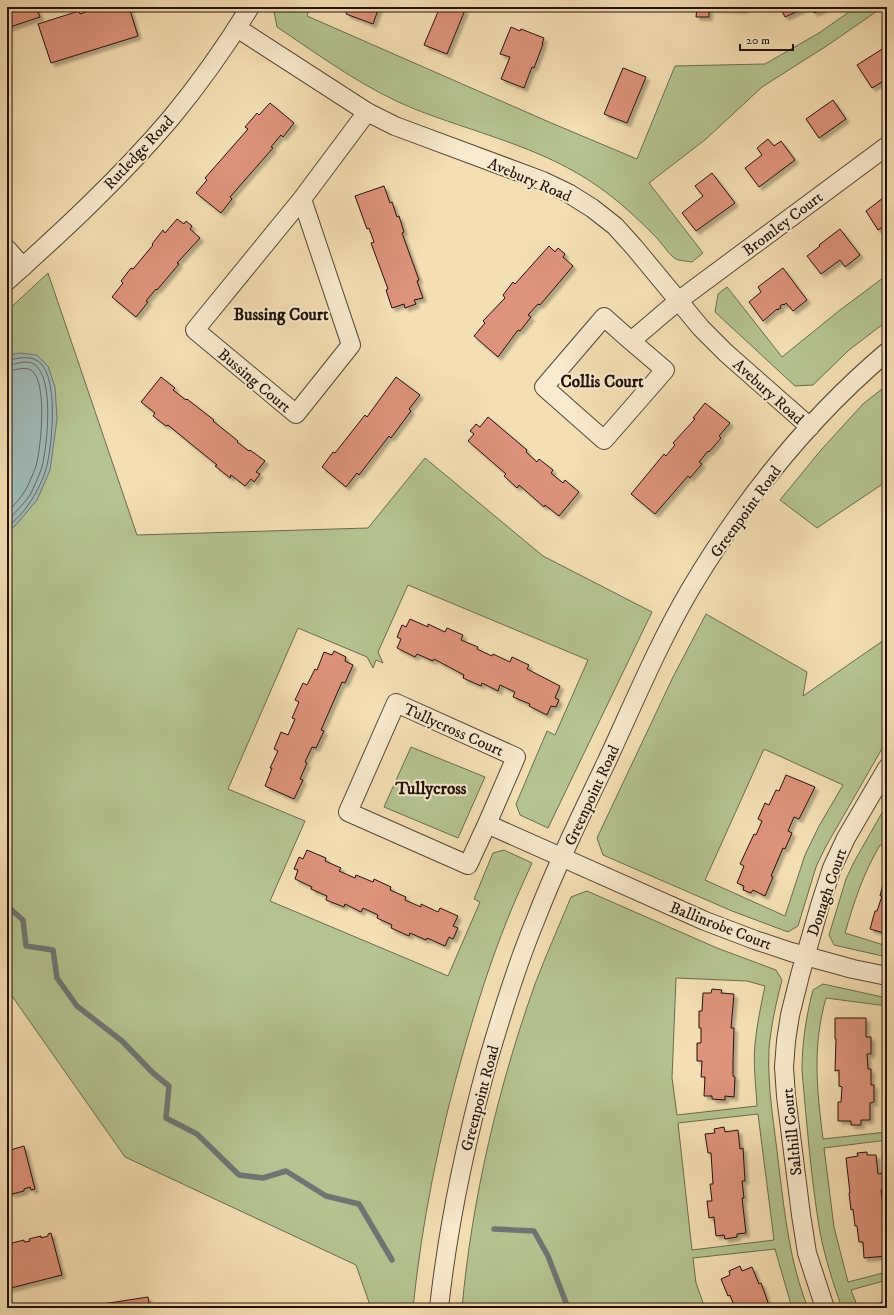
<svg xmlns="http://www.w3.org/2000/svg" width="894" height="1315" font-family="'IM FELL DW Pica',serif">
  <style>
    .green { fill: #b5c392; stroke: #6c6a4e; fill-rule: evenodd }
    .water { fill: #a0bab8; stroke: #6e7672 }
    .lines { fill: none; stroke-linecap: round; stroke-linejoin: round }
    .shore { stroke: #626660; stroke-width: 1 }
    .stream { stroke: #6e7672; stroke-width: 5.5 }
    .building { fill: #de937b; stroke: #241109; filter: url(#shadow) }
    .minor-casing { stroke: #584434; stroke-width: 20 }
    .minor { stroke: #f8eace; stroke-width: 18 }
    .labels { text-anchor: middle; stroke-width: 4; stroke-linejoin: round; paint-order: stroke }
    .street-label { font-size: 16px; fill: #241109; stroke: #f8eace }
    .neighbourhood-label { font-size: 17px; font-weight: bold; fill: #241109; stroke: #f8eace }
  </style>
  <defs>
    <filter id="shadow"><feDropShadow dx="3.5" dy="3.5" stdDeviation="1" flood-color="#0004"/></filter>
  </defs>
  <rect width="100%" height="100%" fill="#f4dfb4"/>
  <filter id="stains"><feTurbulence type="fractalNoise" baseFrequency=".005" numOctaves="4"/><feColorMatrix values="0 0 0 0 .2 0 0 0 0 .09 0 0 0 0 .02 0 0 0 .5 -.17"/></filter>
  <radialGradient id="worn" r=".72"><stop offset=".6" stop-color="#630" stop-opacity="0"/><stop offset="1" stop-color="#630" stop-opacity=".3"/></radialGradient>
  <!-- green -->
  <g class="green">
    <path d="M276 7H310L307 16 549 122 637 159 675 66 765 64 819 33 856 7H883L828 45 762 87 706 139 649 183 703 253 692 262C687 261 678 261 674 258 666 251 660 240 652 233 629 210 605 189 577 173 527 144 471 131 417 110 366 90 322 57 277 27L274 11Z"/>
    <path d="M48 273 137 535 368 528 425 458 543 556 652 612 548 828 520 815 516 804 547 731 555 735 588 660 408 585 378 652 383 663 376 660 373 668 367 657 298 628 228 789 305 821 270 901 448 976 480 902 474 899 493 853 504 850 532 863C524 881 515 900 508 918 490 962 476 1008 463 1053 439 1137 422 1221 413 1308H371L356 1265 125 1157 7 989V311Z"/>
    <path d="M887 275V321L849 350 813 385 795 386 715 312 718 294 727 287 782 357 840 310Z"/>
    <path d="M887 385V481L817 528 780 500 821 450 863 404Z"/>
    <path d="M706 614 807 672 803 696 887 638V740L825 848 816 867 798 926 788 932 732 911 603 855 597 838 673 677ZM764 749 843 785 819 826 805 855 785 916 705 880Z"/>
    <path d="M411 747 485 777 458 838 384 807Z"/>
    <path d="M887 804V847L880 845C863 874 854 902 845 933L887 946V957L834 945 829 935 846 879 854 862Z"/>
    <path d="M587 891 717 948 776 970 782 980C776 1003 771 1026 769 1049 767 1089 775 1129 779 1168 785 1216 790 1263 808 1308H792L775 1249 693 1258 696 1283 705 1308H462C472 1198 498 1088 535 984 546 955 559 926 571 897ZM676 978 747 981 765 986C761 1005 757 1024 755 1044 753 1065 756 1086 757 1106L677 1115 672 1078ZM758 1114 774 1240 692 1250 678 1123Z"/>
    <path d="M823 984 887 998V1006L826 998C812 1047 817 1090 823 1139L887 1132V1140L824 1148 834 1227 848 1282 887 1272V1280L851 1290 858 1308H842C833 1283 825 1258 820 1232 811 1179 807 1125 802 1071 802 1043 806 1017 813 990Z"/>
  </g>
  <!-- water -->
  <path class="water" d="M19 353 37 355 48 366 55 387 57 419 50 470 37 500 15 526 7 530V356Z"/>
  <g class="lines">
    <!-- shore -->
    <g class="shore">
      <path d="M7 360C16 359 25 356 34 359 61 368 52 448 46 469 41 487 24 517 7 526"/>
      <path d="M7 365C15 365 26 359 34 364 55 378 47 446 42 467 39 476 34 487 30 495 25 503 16 511 10 518L7 520"/>
      <path d="M7 371C14 371 24 366 31 370 48 381 41 448 36 466 33 474 29 484 25 491 20 499 13 506 7 513"/>
    </g>
    <!-- stream -->
    <g class="stream">
      <path d="M7 906 23 920 26 946 53 950 57 978 77 1006 122 1041 153 1073 169 1086 166 1118 197 1134 239 1175 263 1178 286 1171 326 1196 359 1204 392 1260"/>
      <path d="M494 1229 534 1231 548 1256 568 1308"/>
    </g>
  </g>
  <!-- building -->
  <g class="building">
    <path d="M7 7H36L40 17 7 28Z"/>
    <path d="M89 7H129L138 36 51 63 38 24 79 11 80 14 86 12 85 8Z"/>
    <path d="M349 7H379L373 24 346 14Z"/>
    <path d="M440 7H458L465 10 447 54 424 45Z"/>
    <path d="M697 7H744V10L709 8V17H696Z"/>
    <path d="M780 7H807L785 17Z"/>
    <path d="M811 7H828L814 13Z"/>
    <path d="M511 27 520 31 521 29 544 38 542 44H543L534 68 532 67 524 88 501 79 510 57 500 54Z"/>
    <path d="M887 46V79L872 88 857 65Z"/>
    <path d="M623 68 646 77 627 123 604 114Z"/>
    <path d="M833 100 846 119 819 138 806 119Z"/>
    <path d="M270 103 294 123 283 137 281 135 271 147 273 148 230 197 232 199 221 213 196 193 207 180 205 178 248 129 245 127 257 113 259 115Z"/>
    <path d="M768 139 774 146 781 141 795 160 759 187 745 168 762 155 757 148Z"/>
    <path d="M712 173 735 203 696 231 682 213 703 196 695 186Z"/>
    <path d="M384 186 390 203 392 202 397 217 399 216 404 232 402 233 419 280 417 281 423 298 414 300 416 304 405 308 404 304 392 308 386 290 388 289 371 243 374 242 369 228 367 229 355 196Z"/>
    <path d="M887 195V224L878 230 866 211Z"/>
    <path d="M177 219 184 224 186 221 192 226 190 229 200 238 177 263 179 264 157 290 156 289 146 301 148 302 136 317 112 297 123 283 121 281 131 268 133 269 153 245 152 244 163 230 165 233Z"/>
    <path d="M840 229 860 255 845 267 840 260 821 274 807 256 820 246 819 245Z"/>
    <path d="M549 246 555 252 558 248 565 254 563 257 573 266 540 305 538 304 528 315 531 317 520 331 518 330 498 357 474 336 485 323 483 321 505 298 503 295 513 282 515 284Z"/>
    <path d="M783 268 807 300 793 311 786 303 784 305 783 304 780 306 781 308 777 310V309L763 321 749 302 761 292 758 287Z"/>
    <path d="M161 377 175 388 173 390 186 400 187 399 214 420 213 421 238 441 237 442 249 451 250 450 265 461 256 472 260 474 254 482 251 479 245 486 231 475 230 478 215 466 217 465 191 444 168 425 166 426 153 416 155 413 141 402Z"/>
    <path d="M396 377 420 395 409 409 411 411 391 438 389 436 359 475 357 473 346 487 322 467 333 452 335 453 365 415 367 417Z"/>
    <path d="M705 403 730 423 719 436 721 438 709 452 708 451 699 462 702 464 690 478 688 476 655 514 631 494 664 454 666 456 675 445 673 443 695 419 693 418Z"/>
    <path d="M488 417 527 450 526 452 537 462 539 459 553 470 551 473 563 483 565 480 579 492 559 516 545 505 544 507 519 485 517 488 504 476 506 474 468 441 474 434 470 431 476 424 480 427Z"/>
    <path d="M410 619 428 627V624L445 632 447 628 463 635 461 640 478 647 477 649 492 656 493 654 510 662 512 657 529 665 527 669 560 686 555 698 559 700 556 707 551 706 547 715 529 706 530 704 513 697 515 692 500 685 498 691 482 683 481 686 463 678 464 675 434 659 433 661 417 654 415 657 397 648 401 639 397 637 402 625 406 627Z"/>
    <path d="M334 651 346 657 345 661 353 665 345 683 342 682 321 730 324 731 316 748 312 747 305 762 307 763 300 779 303 780 294 799 265 786 272 768H270L278 751 274 749 281 732 288 735 295 719 292 718 299 702 295 700 303 683 307 685 315 669 317 670 324 652 332 655Z"/>
    <path d="M786 775 815 787 799 819 794 817 788 831 792 833 785 849 783 848 771 876 773 877 765 896 753 890 751 893 743 890 744 886 737 883 744 866 740 864 754 834 756 835 762 821 758 819 765 803 769 805 776 790 779 791Z"/>
    <path d="M307 850 326 858 325 861 341 868 339 871 355 878 356 875 373 882 374 879 391 887 390 890 406 897 405 900 421 907V904L438 912 440 908 458 916 453 926 458 928 453 939 449 937 445 946 427 938 426 940 410 933 409 936 391 928 392 925 377 918 378 915 363 908 361 912 345 904 344 907 326 900 327 896 311 889 312 887 295 879 298 870 294 869 299 857 303 859Z"/>
    <path d="M887 879V934L870 929 875 911H877L882 896H880L884 880 886 881Z"/>
    <path d="M712 989 722 990 721 993 734 994 731 1028H734L733 1061V1076L735 1077 734 1097 725 1096V1100L712 1099V1096H704L705 1077H701L702 1061H697V1043H701V1028H699V1011H702L703 993H711Z"/>
    <path d="M835 1018H866V1037H871V1054H867L868 1069H871V1085H874V1102L870 1103V1120H861V1125H851V1121H838V1102H841L842 1087 839 1086V1070L835 1071 836 1039H835Z"/>
    <path d="M724 1127 725 1132 738 1130 740 1149 743 1148 745 1181H742L744 1198H742L746 1233 737 1234V1237L725 1239 724 1235 716 1236 714 1217 709 1218 707 1201H712L710 1184H713L711 1153H708L705 1134 715 1133 714 1129Z"/>
    <path d="M24 1146 35 1189 31 1190 30 1187 24 1189V1191L12 1194 11 1192 7 1194V1151Z"/>
    <path d="M867 1152V1155H876L878 1174 884 1173 885 1189 881 1190 883 1204H886L887 1215V1256L864 1258 863 1242H859L857 1226H855L853 1209 851 1210 849 1193H850L846 1158 858 1156 857 1153Z"/>
    <path d="M51 1233 62 1275 7 1289V1247L12 1245V1243L24 1240V1242L30 1241 29 1239 41 1236V1238L48 1236V1234Z"/>
    <path d="M740 1266 742 1271 752 1267 759 1284 761 1283 770 1308H735L730 1295 728 1296 721 1279 730 1275 729 1271Z"/>
    <path d="M148 1297 150 1308H97L96 1305Z"/>
    <path d="M887 1299V1308H881L878 1304Z"/>
  </g>
  <g class="lines">
    <defs>
      <g id="minor">
        <path d="M237 28 367 112 395 126 543 181 568 193 592 208 615 226 634 247 701 328 726 353 810 427"/>
        <path d="M302 199 351 345 296 414 195 330 302 199 367 112"/>
        <path d="M7 249 23 267"/>
        <path d="M7 281C64 230 121 177 171 118 200 83 226 46 250 7"/>
        <path d="M631 341 665 370 604 440 544 387 604 317 631 341 678 301 887 146"/>
        <path d="M487 824 468 865 348 812 396 703 516 757 487 824 705 921 755 940 791 952 853 969 887 976"/>
        <path d="M439 1308C448 1225 465 1145 487 1064 501 1016 516 967 535 921 556 867 581 815 606 763 633 705 658 644 691 588 743 501 809 418 887 352"/>
        <path d="M825 1308 807 1253 801 1215 786 1096 784 1067 786 1041 790 1015 800 975 820 905 832 868 846 838 887 768"/>
      </g>
    </defs>
    <!-- minor casing -->
    <use href="#minor" class="minor-casing"/>
    <!-- minor -->
    <use href="#minor" class="minor"/>
  </g>
  <g class="labels">
    <!-- street labels -->
    <g class="street-label">
      <text transform="translate(138 152) rotate(-47)" y="6">Rutledge Road</text>
      <text transform="translate(530 179) rotate(23)" y="6">Avebury Road</text>
      <text transform="translate(782 223) rotate(-37)" y="6">Bromley Court</text>
      <text transform="translate(255 380) rotate(40)" y="6">Bussing Court</text>
      <text transform="translate(769 391) rotate(42)" y="6">Avebury Road</text>
      <text transform="translate(745 511) rotate(-54)" y="6">Greenpoint Road</text>
      <text transform="translate(454 729) rotate(24)" y="6">Tullycross Court</text>
      <text transform="translate(591 795) rotate(-65)" y="6">Greenpoint Road</text>
      <text transform="translate(826 892) rotate(-71)" y="6">Donagh Court</text>
      <text transform="translate(721 925) rotate(21)" y="6">Ballinrobe Court</text>
      <text transform="translate(479 1098) rotate(-75)" y="6">Greenpoint Road</text>
      <text transform="translate(791 1132) rotate(-96)" y="6">Salthill Court</text>
    </g>
    <!-- neighbourhood labels -->
    <g class="neighbourhood-label">
      <text x="281" y="320">Bussing Court</text>
      <text x="602" y="387">Collis Court</text>
      <text x="431" y="794">Tullycross</text>
    </g>
  </g>
  <!-- margin -->
  <rect width="894" height="1315" fill="none" stroke="#f4dfb4" stroke-width="24"/>
  <rect x="8" y="8" width="878" height="1299" fill="none" stroke="#241109" stroke-width="2"/>
  <rect x="12" y="12" width="870" height="1291" fill="none" stroke="#241109"/>
  <!-- scale -->
  <path d="M740 44v6h53v-6" fill="none" stroke="#241109" stroke-width="2"/>
  <text x="746" y="44" font-size="12" fill="#241109" stroke="#f8eace" stroke-width="3" paint-order="stroke">20 m</text>
  <rect width="100%" height="100%" filter="url(#stains)"/>
  <rect width="100%" height="100%" fill="url(#worn)"/>
</svg>
